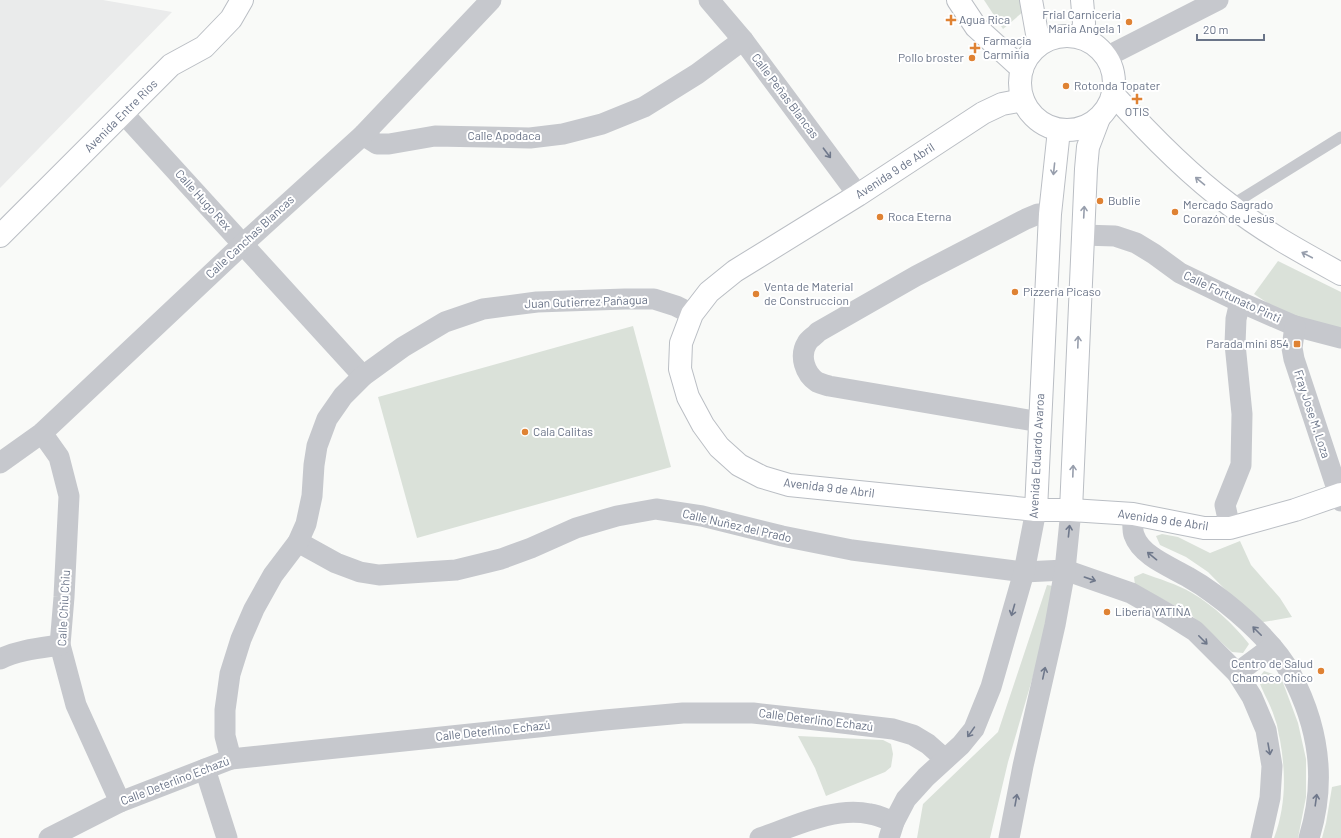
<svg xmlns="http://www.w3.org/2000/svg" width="1341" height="838" font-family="Barlow,sans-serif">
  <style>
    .built { fill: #eaebeb }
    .green { fill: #dae1d9 }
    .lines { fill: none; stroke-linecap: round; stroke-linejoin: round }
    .secondary-casing { stroke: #babec4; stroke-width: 24 }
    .lane { stroke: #c6c8cd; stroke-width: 11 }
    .street { stroke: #c6c8cd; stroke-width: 21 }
    .secondary { stroke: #fff; stroke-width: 22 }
    .oneway { stroke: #6f788b }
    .oneway2 { stroke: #979eac }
    .poi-dot { fill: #df8233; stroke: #fff; stroke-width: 1.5 }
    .labels { text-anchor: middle; stroke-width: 4; stroke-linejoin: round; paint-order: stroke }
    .poi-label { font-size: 12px; fill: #6a7488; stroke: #fff; text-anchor: start }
    .street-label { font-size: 12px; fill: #6a7488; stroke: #fff }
  </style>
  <rect width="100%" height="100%" fill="#f9faf8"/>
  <!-- built -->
  <path class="built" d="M0 0H103L172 12 0 188Z"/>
  <!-- green -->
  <g class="green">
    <path d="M984 0H1022L1024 11 1003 29Z"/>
    <path d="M1278 261 1341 292V329L1281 312 1254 294Z"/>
    <path d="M633 326 671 467 417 538 378 397Z"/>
    <path d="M1162 534 1178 537 1210 553 1240 541 1251 565 1280 598 1292 617 1258 623 1208 572 1186 557 1160 545 1156 536Z"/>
    <path d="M1143 573C1159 579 1177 584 1192 593 1214 606 1233 624 1249 644L1243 653 1232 652 1189 613 1135 585 1134 577Z"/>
    <path d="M1047 585 1059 587 1008 762 990 838H917L923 804 998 732Z"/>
    <path d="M1264 671 1273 674 1282 680 1298 723 1306 759V797L1298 838H1274C1286 806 1286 773 1280 740 1278 733 1278 726 1275 719 1271 705 1263 693 1258 679Z"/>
    <path d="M798 736 883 740 891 744 893 754 891 767 885 772 826 796 815 768Z"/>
    <path d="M1341 785V838H1322L1326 823 1332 787Z"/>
  </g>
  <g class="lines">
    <defs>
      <g id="secondary">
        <path d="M958 0 976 27 1022 69"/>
        <path d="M1031 0 1039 45"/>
        <path d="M1082 0 1084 23 1082 38"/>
        <circle cx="1067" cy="83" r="47"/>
        <path d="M1113 94C1149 134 1187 173 1230 205 1264 232 1303 253 1341 274"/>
        <path d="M1023 100 1002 104 983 113 858 195 735 271 709 292 692 314 681 343 680 369 688 397 703 425 719 447 739 465 762 477 789 485 1036 510H1071L1133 514 1204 528H1230L1295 510 1341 494"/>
        <path d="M0 236 171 65 204 47 231 19 242 0"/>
        <path d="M1036 510 1050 214 1059 130"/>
        <path d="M1071 510 1086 169 1088 147 1099 118"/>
      </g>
    </defs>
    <!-- secondary casing -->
    <use href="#secondary" class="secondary-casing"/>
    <!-- lane -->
    <path class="lane" d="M1230 206 1341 137"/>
    <!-- street -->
    <g class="street">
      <path d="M709 0 743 40 858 195"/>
      <path d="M1106 57 1218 0"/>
      <path d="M123 113 363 376"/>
      <path d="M363 135 377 144H389L435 136 530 138 563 134 602 124 644 107 697 74 743 40"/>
      <path d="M1082 235 1115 236 1136 243 1154 254 1180 273 1240 302 1295 326 1341 338"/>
      <path d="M1295 326 1292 348 1294 359 1341 501"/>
      <path d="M1040 422 829 386C826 385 821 384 817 382 805 374 799 356 807 343 809 339 815 336 818 332L916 276 1026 219 1038 214H1050"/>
      <path d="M42 433 59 457 69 496 64 597 60 645 76 705 120 802"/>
      <path d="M0 463 42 433 243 244 363 135 491 0"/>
      <path d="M1133 514C1133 520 1132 530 1134 535 1141 556 1171 567 1188 577 1197 582 1206 588 1214 594 1240 613 1276 645 1291 674 1319 727 1327 780 1309 838"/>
      <path d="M1230 528 1225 505 1241 465 1242 414 1235 344 1236 319 1240 302"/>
      <path d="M298 542 336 563 360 572 379 575 456 570 501 559 531 548 576 528 617 516 656 509 702 516 782 536 852 550 1024 572 1065 570 1131 593 1168 614 1195 631 1237 673 1252 697 1266 730 1272 766 1270 798 1261 838"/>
      <path d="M0 659C18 650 40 648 60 645"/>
      <path d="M1237 673 1272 647"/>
      <path d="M231 759 225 736V710L230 674 241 639 254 609 273 575 298 542 306 524 312 496 314 465 317 446 327 419 343 396 363 376 403 347 445 322 483 309 537 302 625 299H654L676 306 692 314"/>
      <path d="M205 769 227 838"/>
      <path d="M49 838 120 802 231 759 605 720 683 713H753L825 721 893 729 913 735 928 744 945 759"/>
      <path d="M760 838C793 827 834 806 870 814 878 815 886 819 894 822"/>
      <path d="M889 838 894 822 906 799 926 777 961 745 974 729 991 687 1024 572 1036 510"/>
      <path d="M1009 838 1023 766 1055 625 1065 570 1071 510"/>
    </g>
    <!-- secondary -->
    <use href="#secondary" class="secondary"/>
  </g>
  <!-- one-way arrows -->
  <defs><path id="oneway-shaft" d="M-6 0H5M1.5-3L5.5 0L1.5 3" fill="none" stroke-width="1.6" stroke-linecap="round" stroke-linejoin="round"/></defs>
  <g class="oneway">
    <use href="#oneway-shaft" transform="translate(827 153) rotate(53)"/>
    <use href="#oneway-shaft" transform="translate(1069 531) rotate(-84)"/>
    <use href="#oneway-shaft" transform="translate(1152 556) rotate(-141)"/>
    <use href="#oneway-shaft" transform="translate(1090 579) rotate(19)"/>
    <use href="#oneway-shaft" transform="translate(1013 610) rotate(106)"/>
    <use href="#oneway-shaft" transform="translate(1257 631) rotate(-135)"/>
    <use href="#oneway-shaft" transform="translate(1203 640) rotate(45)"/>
    <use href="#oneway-shaft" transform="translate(1044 673) rotate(-78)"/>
    <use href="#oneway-shaft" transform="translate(971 732) rotate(125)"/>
    <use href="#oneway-shaft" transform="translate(1269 749) rotate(80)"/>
    <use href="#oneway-shaft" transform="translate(1016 800) rotate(-80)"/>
    <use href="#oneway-shaft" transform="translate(1316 800) rotate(-82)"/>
  </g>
  <g class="oneway2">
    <use href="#oneway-shaft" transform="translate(1054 169) rotate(96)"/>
    <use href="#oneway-shaft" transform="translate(1200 181) rotate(-140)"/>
    <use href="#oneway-shaft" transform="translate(1084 212) rotate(-87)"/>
    <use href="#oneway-shaft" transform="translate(1307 255) rotate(-152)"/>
    <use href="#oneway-shaft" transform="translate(1078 342) rotate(-88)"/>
    <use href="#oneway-shaft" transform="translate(1073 471) rotate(-88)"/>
  </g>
  <!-- markers -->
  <g class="poi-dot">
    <path d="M949 14h4v4h4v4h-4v4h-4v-4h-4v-4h4z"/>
    <circle cx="1129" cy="22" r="4"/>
    <path d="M973 42h4v4h4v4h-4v4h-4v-4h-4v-4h4z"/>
    <circle cx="972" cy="58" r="4"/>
    <circle cx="1066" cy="86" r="4"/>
    <path d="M1135 93h4v4h4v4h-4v4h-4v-4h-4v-4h4z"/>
    <circle cx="1100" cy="201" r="4"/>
    <circle cx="1175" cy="212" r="4"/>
    <circle cx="880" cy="217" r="4"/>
    <circle cx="1015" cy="292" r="4"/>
    <circle cx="756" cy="294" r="4"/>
    <rect x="1293" y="340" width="8" height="8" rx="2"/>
    <circle cx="525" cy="432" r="4"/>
    <circle cx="1107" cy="612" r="4"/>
    <circle cx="1321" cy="671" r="4"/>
  </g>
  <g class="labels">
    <!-- poi labels -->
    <g class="poi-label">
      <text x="1121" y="19" text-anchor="end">Frial Carniceria<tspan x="1121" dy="14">Maria Angela 1</tspan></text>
      <text x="959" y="24">Agua Rica</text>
      <text x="983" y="45">Farmacia<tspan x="983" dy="14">Carmiñia</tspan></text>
      <text x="964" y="62" text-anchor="end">Pollo broster</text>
      <text x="1074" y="90">Rotonda Topater</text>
      <text x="1137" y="116" text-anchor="middle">OTIS</text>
      <text x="1108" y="205">Bublie</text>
      <text x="1183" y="209">Mercado Sagrado<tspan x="1183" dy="14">Corazón de Jesús</tspan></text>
      <text x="888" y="221">Roca Eterna</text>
      <text x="764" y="291">Venta de Material<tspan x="764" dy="14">de Construccion</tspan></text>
      <text x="1023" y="296">Pizzeria Picaso</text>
      <text x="1289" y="348" text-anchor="end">Parada mini 854</text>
      <text x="533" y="436">Cala Calitas</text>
      <text x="1115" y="616">Libería YATIÑA</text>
      <text x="1313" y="668" text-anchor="end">Centro de Salud<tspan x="1313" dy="14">Chamoco Chico</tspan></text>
    </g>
    <!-- street labels -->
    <g class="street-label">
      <text transform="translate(785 96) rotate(53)" y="4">Calle Peñas Blancas</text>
      <text transform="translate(121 116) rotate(-45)" y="4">Avenida Entre Rios</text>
      <text x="504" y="140">Calle Apodaca</text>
      <text transform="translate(895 171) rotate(-33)" y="4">Avenida 9 de Abril</text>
      <text transform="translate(203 200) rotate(48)" y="4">Calle Hugo Rex</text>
      <text transform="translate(250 237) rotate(-43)" y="4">Calle Canchas Blancas</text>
      <text transform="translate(1232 297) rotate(25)" y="4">Calle Fortunato Pinti</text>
      <text transform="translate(586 302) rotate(-2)" y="4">Juan Gutierrez Pañagua</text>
      <text transform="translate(1312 414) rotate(72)" y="4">Fray Jose M. Loza</text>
      <text transform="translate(1037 456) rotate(-87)" y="4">Avenida Eduardo Avaroa</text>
      <text transform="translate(829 488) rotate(7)" y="4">Avenida 9 de Abril</text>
      <text transform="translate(1163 520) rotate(8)" y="4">Avenida 9 de Abril</text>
      <text transform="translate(737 526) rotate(13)" y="4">Calle Nuñez del Prado</text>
      <text transform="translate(64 608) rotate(-87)" y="4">Calle Chiu Chiu</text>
      <text transform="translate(816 720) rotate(7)" y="4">Calle Deterlino Echazú</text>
      <text transform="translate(493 731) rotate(-6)" y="4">Calle Deterlino Echazú</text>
      <text transform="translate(175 781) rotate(-21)" y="4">Calle Deterlino Echazú</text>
    </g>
  </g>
  <!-- scale -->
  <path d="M1197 34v6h67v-6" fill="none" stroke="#6a7488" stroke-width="2"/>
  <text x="1203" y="34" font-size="12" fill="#6a7488" stroke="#ffffff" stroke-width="3" paint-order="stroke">20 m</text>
</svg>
